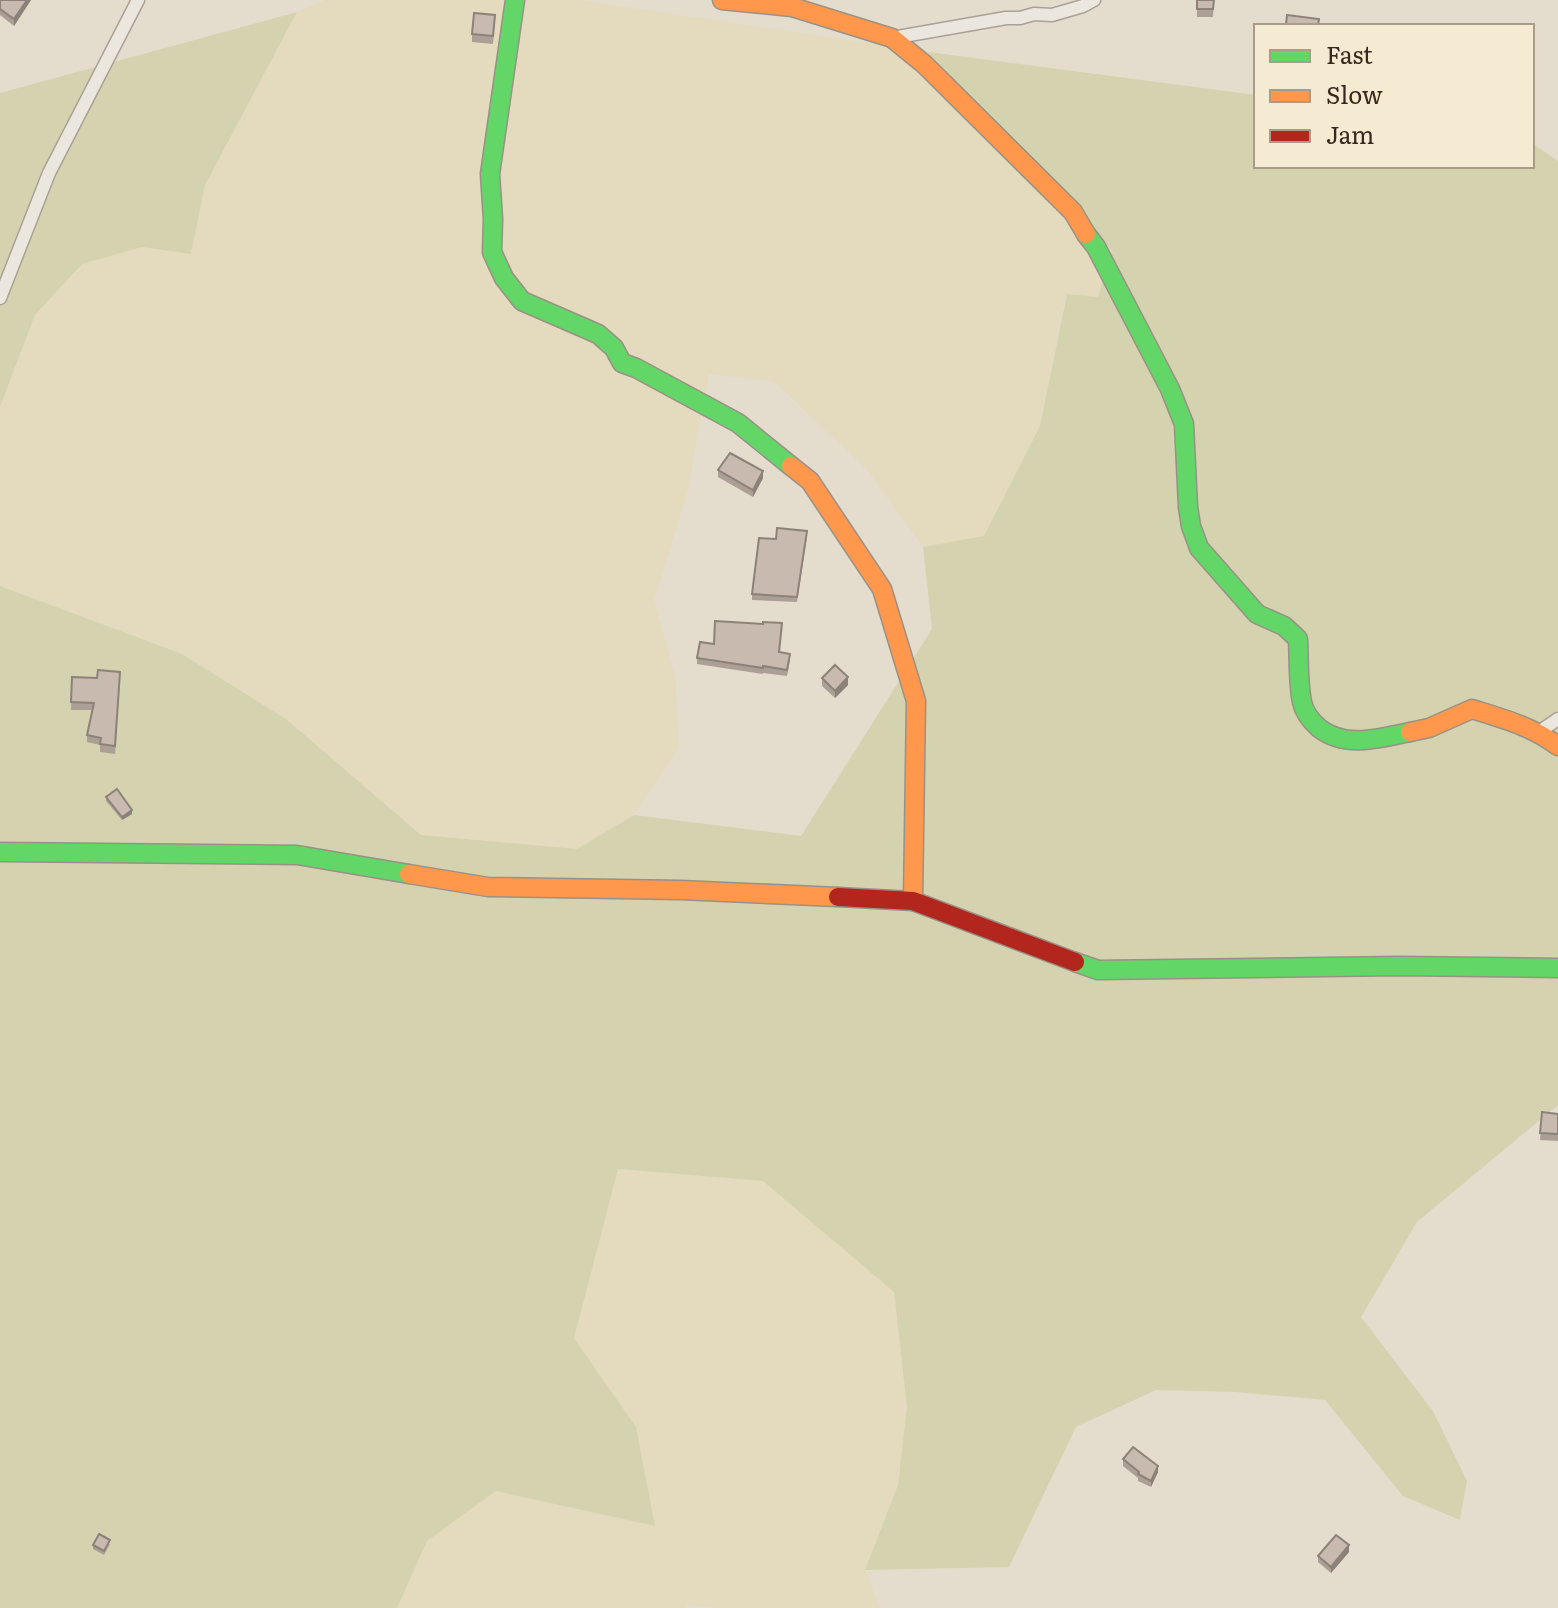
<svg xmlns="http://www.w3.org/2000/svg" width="1558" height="1608" font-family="Literata,serif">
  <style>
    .farmland { fill: #e4dabd }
    .green { fill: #d5d3af }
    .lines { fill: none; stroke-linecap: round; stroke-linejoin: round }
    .street-casing { stroke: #a9a196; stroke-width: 15 }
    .fast-casing { stroke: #999186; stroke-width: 21 }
    .slow-casing { stroke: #999186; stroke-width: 21 }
    .jam-casing { stroke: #999186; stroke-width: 21 }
    .street { stroke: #ece7de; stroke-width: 12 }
    .fast { stroke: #63d668; stroke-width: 18 }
    .slow { stroke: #ff974d; stroke-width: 18 }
    .jam { stroke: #b3261e; stroke-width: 18 }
    .wall { fill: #aca096 }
    .shaded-wall { fill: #8c827a }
    .building { fill: #c8baae; stroke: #8c827a; stroke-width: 2 }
  </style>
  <rect width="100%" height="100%" fill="#e4dccd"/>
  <!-- farmland -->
  <g class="farmland">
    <path d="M325 0H578L928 52 1112 250 1098 297 1066 295 1040 426 984 537 923 547 868 471 774 381 709 374 687 493 654 601 675 675 679 748 634 815 577 849 421 835 286 719 32 599 0 586V407L35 315 82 263 142 247 191 253 205 185 297 12Z"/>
    <path d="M617 1169 763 1181 894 1292 907 1407 898 1485 865 1570 880 1608H719L687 1605 686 1608H397L427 1541 496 1491 654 1526 636 1427 574 1338Z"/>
  </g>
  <!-- green -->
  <g class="green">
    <path d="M297 12 205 185 191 254 142 247 82 264 35 315 0 407V93Z"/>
    <path d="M928 52 1256 95V166H1532V143L1558 161V1105L1417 1222 1361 1317 1433 1411 1467 1481 1460 1520 1403 1496 1325 1400 1235 1392 1156 1390 1076 1427 1009 1567 865 1570 898 1485 907 1407 894 1292 763 1181 618 1169 574 1338 636 1427 655 1526 496 1491 427 1541 397 1608H0V586L182 654 286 719 421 835 577 849 634 815 801 836 932 629 923 547 984 536 1040 426 1067 294 1098 297 1112 251Z"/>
  </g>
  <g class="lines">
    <defs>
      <g id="street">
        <path d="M892 38 1006 18H1020L1034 14 1052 15 1083 6 1094 0"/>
        <path d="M0 298 49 173 138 0"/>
        <path d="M1539 732 1558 719"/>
      </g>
      <g id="fast">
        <path d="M515 0 490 174 493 219 492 252 504 278 522 301 598 334 614 348 622 363 636 368 738 423 791 466"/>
        <path d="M1086 234 1096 247 1170 389 1184 424 1188 507 1191 526 1199 548 1257 614 1284 626 1298 639C1299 659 1298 682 1302 702 1304 712 1311 721 1319 728 1346 749 1379 738 1410 732"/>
        <path d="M0 852 297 855 409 874"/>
        <path d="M1075 962 1098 970 1399 966 1558 968"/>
      </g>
      <g id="slow">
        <path d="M722 0 792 7 892 38 924 64 1073 212 1086 234"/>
        <path d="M791 466 810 481 882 589 916 701 913 901"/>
        <path d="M1410 732 1429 728 1472 709C1504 719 1531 726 1558 746"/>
        <path d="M409 874 488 887 680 890 838 897"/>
      </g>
      <path id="jam" d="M838 897 913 901 1075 962"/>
    </defs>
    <!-- street casing -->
    <use href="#street" class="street-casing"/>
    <!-- fast casing -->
    <use href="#fast" class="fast-casing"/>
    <!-- slow casing -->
    <use href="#slow" class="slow-casing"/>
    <!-- jam casing -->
    <use href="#jam" class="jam-casing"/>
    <!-- street -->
    <use href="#street" class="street"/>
    <!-- fast -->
    <use href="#fast" class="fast"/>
    <!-- slow -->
    <use href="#slow" class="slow"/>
    <!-- jam -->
    <use href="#jam" class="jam"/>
  </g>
  <!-- wall -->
  <g class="wall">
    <path d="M0 0H31L14 26 0 15Z"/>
    <path d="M1197 0H1214L1213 17H1197Z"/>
    <path d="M495 23 493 44 472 42V34Z"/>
    <path d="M718 470 763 478 753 497 718 477Z"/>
    <path d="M807 536 797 602 752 600V594Z"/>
    <path d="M782 630 779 652 790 660 787 676 763 673V674L697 664V658Z"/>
    <path d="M72 677 120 680 115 754 100 752V745L87 742V735L93 710H71Z"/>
    <path d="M822 678 848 685 835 698 822 686Z"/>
    <path d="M106 797 132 814 122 820 106 801Z"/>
    <path d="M1542 1112 1558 1114V1141L1540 1140Z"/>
    <path d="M1123 1459 1158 1472 1151 1487 1138 1481V1478L1123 1466Z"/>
    <path d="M110 1544 104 1555 93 1549V1545Z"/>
    <path d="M1349 1552 1331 1573 1318 1562V1556Z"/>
  </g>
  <!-- shaded-wall -->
  <g class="shaded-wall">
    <path d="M27 0H31L14 26V19Z"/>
    <path d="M763 471V478L753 497V490Z"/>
    <path d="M848 677V685L835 698V691Z"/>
    <path d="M132 810V814L122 820V817Z"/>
    <path d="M1158 1466V1472L1151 1487V1481Z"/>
    <path d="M1349 1545V1552L1331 1573V1567Z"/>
  </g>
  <!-- building -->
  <g class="building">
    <path d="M0 0H27L14 19 0 9Z"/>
    <path d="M1197 0H1214L1213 9H1197Z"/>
    <path d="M474 13 495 15 493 36 472 34Z"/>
    <path d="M1287 15 1319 19 1318 26H1266V24L1286 25Z"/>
    <path d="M730 453 763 471 753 490 718 470Z"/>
    <path d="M777 528 807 531 797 597 752 594 759 538 776 539Z"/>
    <path d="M715 621 763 624V622L782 623 779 652 790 654 787 670 763 666V668L697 658 700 642 714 644Z"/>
    <path d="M835 665 848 677 835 691 822 678Z"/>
    <path d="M98 670 120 672 115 746 100 744 101 738 87 735 94 703 71 702 72 677 97 678Z"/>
    <path d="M117 789 132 810 122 817 106 797Z"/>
    <path d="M1542 1112 1558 1114V1134L1540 1133Z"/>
    <path d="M1133 1447 1158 1466 1151 1481 1138 1474 1139 1472 1123 1459Z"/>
    <path d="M99 1534 110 1540 104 1551 93 1545Z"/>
    <path d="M1336 1535 1349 1545 1331 1567 1318 1556Z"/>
  </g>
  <!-- legend -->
  <rect x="1254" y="24" width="280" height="144" fill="#f5ead2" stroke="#a99d8a" stroke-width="2"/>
  <rect x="1270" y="50" width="40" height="12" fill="#63d668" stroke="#a99d8a" stroke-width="2"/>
  <text x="1326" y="64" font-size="24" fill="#38291e">Fast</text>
  <rect x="1270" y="90" width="40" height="12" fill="#ff974d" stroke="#a99d8a" stroke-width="2"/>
  <text x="1326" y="104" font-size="24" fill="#38291e">Slow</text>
  <rect x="1270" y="130" width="40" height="12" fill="#b3261e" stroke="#a99d8a" stroke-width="2"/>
  <text x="1326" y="144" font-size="24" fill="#38291e">Jam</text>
</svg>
